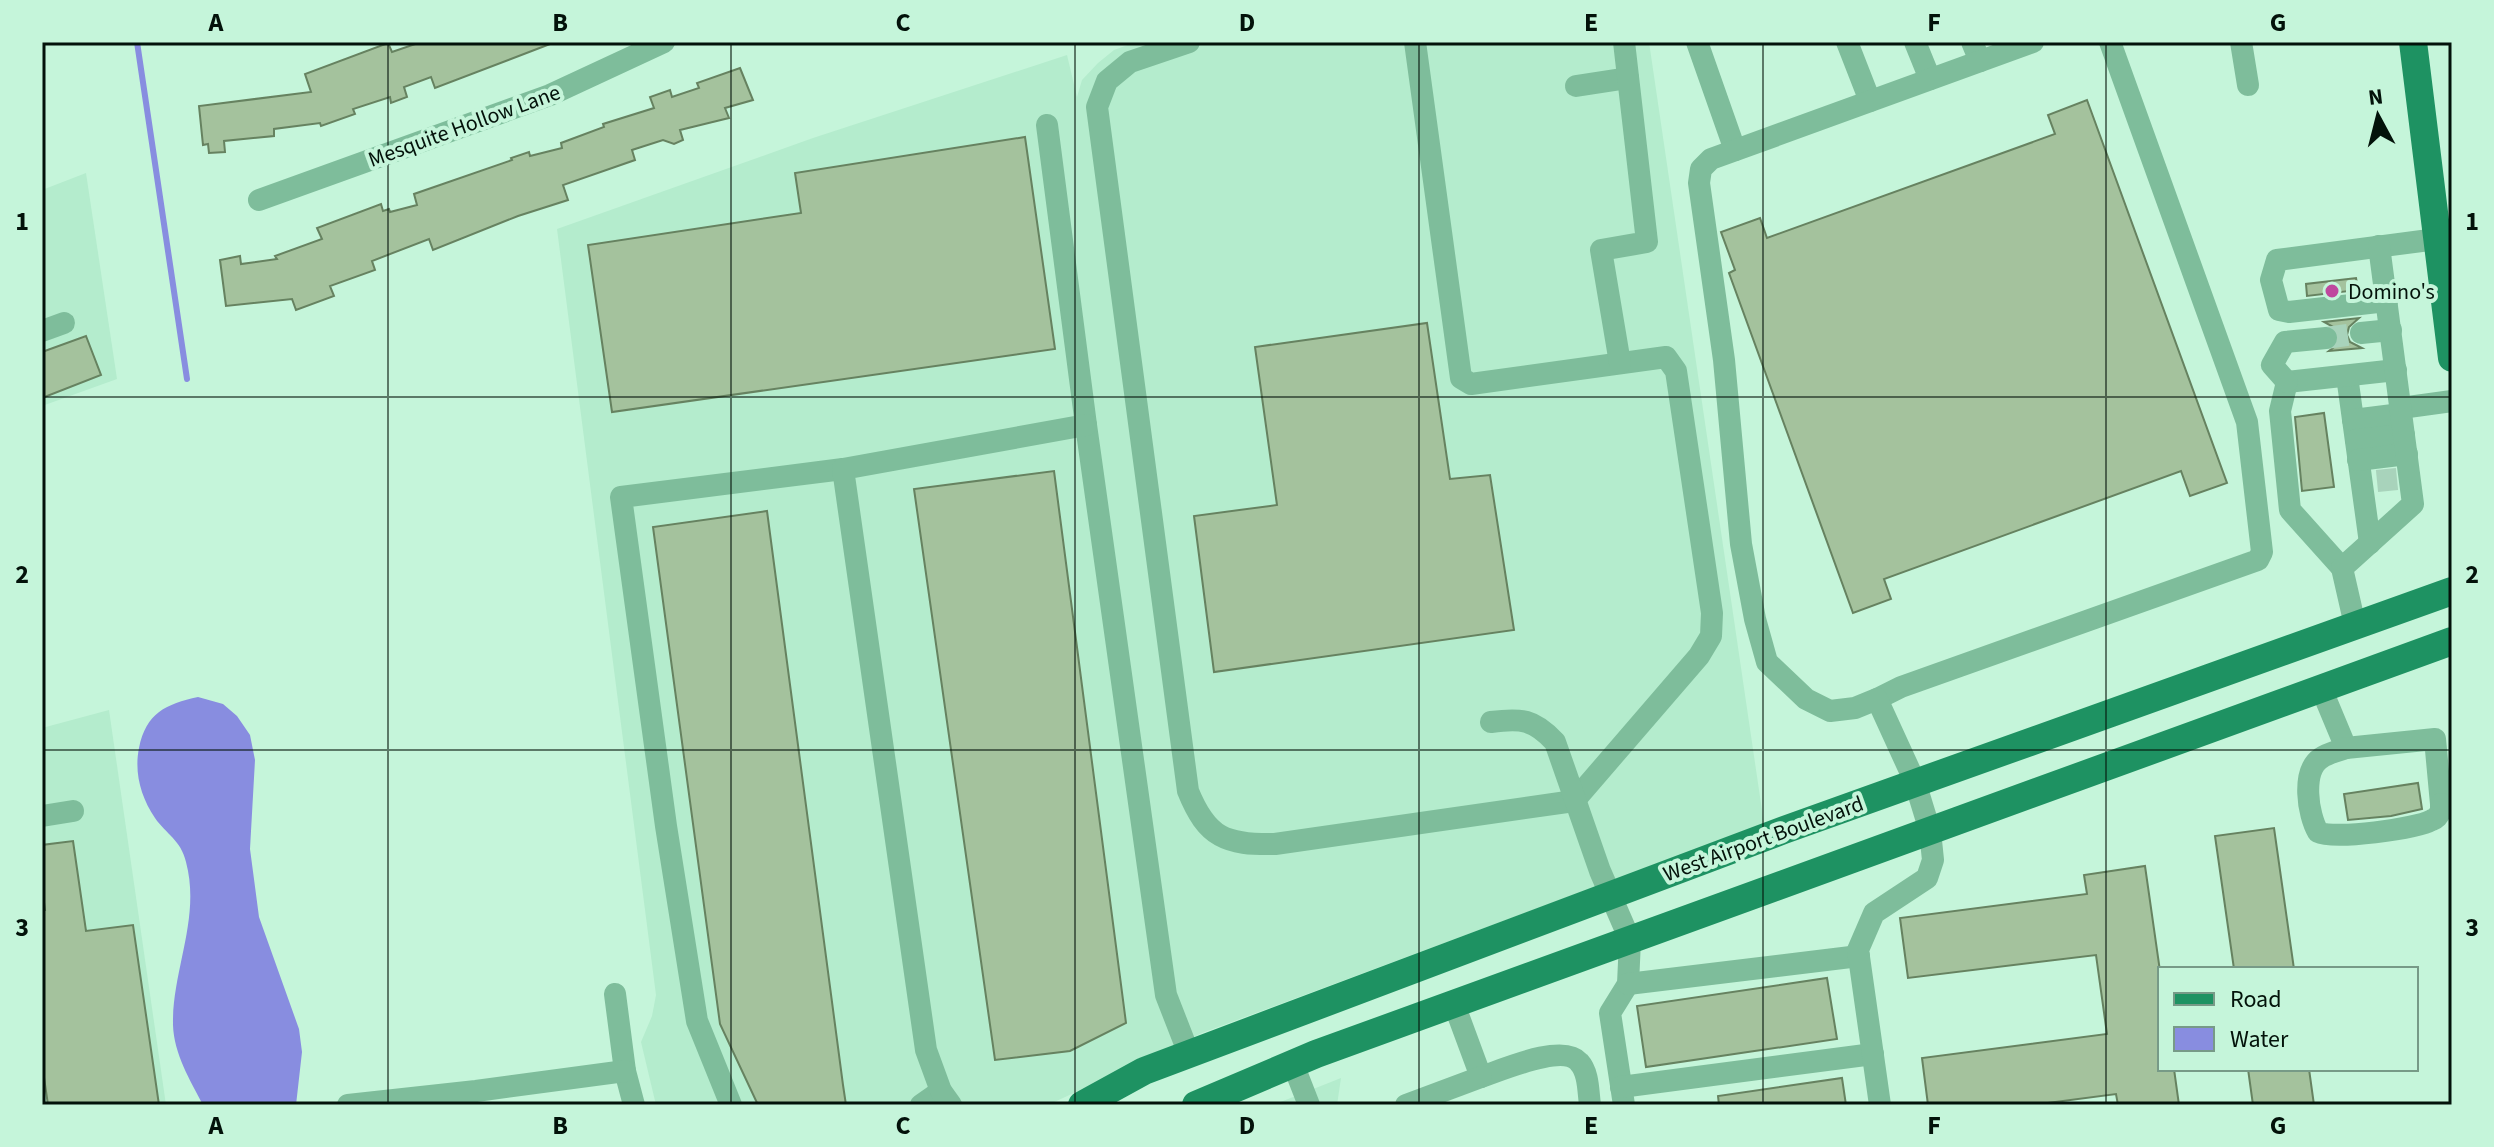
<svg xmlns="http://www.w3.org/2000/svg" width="2494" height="1147" font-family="'Source Sans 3',sans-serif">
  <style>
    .built { fill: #b4eccd }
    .water { fill: #888de0 }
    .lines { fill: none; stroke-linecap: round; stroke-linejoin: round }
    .stream { stroke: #888de0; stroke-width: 6 }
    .building { fill: #a4c29d; stroke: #668260; stroke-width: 2 }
    .minor-tunnel { stroke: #a8d3bb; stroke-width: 22; stroke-dasharray: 22 11; stroke-linecap: butt }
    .minor { stroke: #7ebd9b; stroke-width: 22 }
    .major { stroke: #1e9262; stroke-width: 28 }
    .grid { fill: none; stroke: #03120a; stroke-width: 2; stroke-opacity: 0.55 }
    .poi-dot { fill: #bf489e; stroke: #c5f5da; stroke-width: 3 }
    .labels { text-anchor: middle; stroke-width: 8; stroke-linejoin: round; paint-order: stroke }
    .street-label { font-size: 22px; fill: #03120a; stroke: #c5f5da }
    .poi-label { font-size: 22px; fill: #03120a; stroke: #c5f5da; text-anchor: start }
    .neatline { fill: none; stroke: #03120a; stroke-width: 3 }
    .grid-label { font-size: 26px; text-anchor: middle; font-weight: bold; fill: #03120a }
  </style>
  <rect width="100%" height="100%" fill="#c5f5da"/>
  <!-- built -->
  <g class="built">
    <path d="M1136 42H1649L1764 824 1202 1033 1048 1105H656L641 1042 652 1016 656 995 557 229 813 138 1067 55 1077 97 1082 80 1098 63 1114 50Z"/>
    <path d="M86 173 117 379 42 406V190Z"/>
    <path d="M109 710 166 1105H42V728Z"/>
    <path d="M1341 1078 1337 1105H1273Z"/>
  </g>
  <!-- water -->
  <path class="water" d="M198 697 223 704 237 716 250 735 255 760 250 849 259 917 299 1029 302 1052 296 1105H203C190 1080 174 1054 173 1025 172 970 201 918 186 862 181 840 166 834 155 818 141 797 134 773 139 748 146 713 166 704 198 697Z"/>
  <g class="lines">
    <!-- stream -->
    <path class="stream" d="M137 42 187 379"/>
  </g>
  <!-- building -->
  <g class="building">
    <path d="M421 42 550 44 435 88 431 77 404 87 407 97 391 103 390 97 353 109 355 114 321 126 320 123 274 129V136L224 141 225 152 209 153 208 144 203 145 199 106 311 92 305 74 388 43 392 52Z"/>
    <path d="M740 68 753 100 725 108 729 118 680 130 683 140 674 144 663 140 632 150 635 160 563 185 568 200 518 216 433 250 429 239 372 261 375 270 330 286 334 296 296 310 292 299 226 306 220 260 240 256 241 264 277 259 275 256 322 239 317 228 381 204 383 211 389 209 390 212 417 205 414 194 512 160 511 158 529 152 530 156 562 148 561 143 604 127 603 124 654 108 650 97 670 90 672 97 699 88 697 83Z"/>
    <path d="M2087 100 2227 483 2190 496 2181 471 1884 579 1891 599 1853 613 1729 273 1735 270 1721 232 1760 218 1767 238 2055 134 2048 115Z"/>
    <path d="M1025 137 1055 349 612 412 588 245 801 213 795 173Z"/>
    <path d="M2356 278 2358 290 2307 296 2306 284Z"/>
    <path d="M2359 318 2349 327 2347 335 2350 342 2362 348 2329 351 2338 344 2340 336 2337 329 2324 322Z"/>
    <path d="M1427 323 1450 479 1490 475 1514 630 1214 672 1194 516 1277 505 1255 347Z"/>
    <path d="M86 336 101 375 42 398V352Z"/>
    <path d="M2324 413 2334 487 2302 491 2295 417Z"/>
    <path d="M1054 471 1126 1023 1070 1051 995 1060 914 489Z"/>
    <path d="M767 511 843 1085 846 1105H758L720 1024 653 527Z"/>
    <path d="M2418 783 2422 809 2391 816 2348 820 2344 794Z"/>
    <path d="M2274 828 2294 969H2234L2215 836Z"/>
    <path d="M73 841 86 931 133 925 159 1105H48L42 1064V911L45 910 42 887V845Z"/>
    <path d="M2145 866 2160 971V1069H2174L2179 1105H2118L2116 1094 2032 1105H1928L1922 1058 2107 1034 2096 955 1908 978 1900 918 2087 894 2084 875Z"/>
    <path d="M1827 978 1837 1039 1646 1067 1637 1006Z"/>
    <path d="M2248 1069H2309L2314 1105H2253Z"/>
    <path d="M1842 1078 1846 1105H1719L1718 1096Z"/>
  </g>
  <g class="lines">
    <!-- minor-tunnel -->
    <g class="minor-tunnel">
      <path d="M2326 338 2361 333"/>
      <path d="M2377 481 2397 479"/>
    </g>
    <!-- minor -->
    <g class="minor">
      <path d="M1189 42 1130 62 1107 81 1097 107 1188 791C1207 838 1226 845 1275 844L1574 801 1699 656 1711 636 1712 613 1676 371 1666 357 1471 384 1461 378 1415 42"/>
      <path d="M1697 42 1735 150"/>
      <path d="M1847 42 1870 101"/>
      <path d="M1915 42 1930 79"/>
      <path d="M1972 42 1980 61"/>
      <path d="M2241 42 2248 85"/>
      <path d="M1576 86 1628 78"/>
      <path d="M1047 125 1086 425 1166 995 1189 1054"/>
      <path d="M259 200 550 95 664 42"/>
      <path d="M2387 301 2289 312 2279 310 2271 280 2277 260 2437 239"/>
      <path d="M42 331 64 323"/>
      <path d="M2361 333 2391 330"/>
      <path d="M1620 363 1601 250 1647 242 1624 42"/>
      <path d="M2347 376 2370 543"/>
      <path d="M2287 382 2280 411 2290 510 2342 568"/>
      <path d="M2287 382 2396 370"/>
      <path d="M2287 382 2272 365 2285 342 2326 338"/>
      <path d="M2401 408 2452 401"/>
      <path d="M2353 420 2401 414"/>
      <path d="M2356 440 2404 435"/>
      <path d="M2358 460 2407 454"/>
      <path d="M2355 625 2342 568 2413 504 2379 246"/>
      <path d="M2321 688 2346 748 2435 739 2441 804 2452 803"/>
      <path d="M1877 699 1901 687 2258 560 2262 552 2247 422 2110 42"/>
      <path d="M1491 722C1521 718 1534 719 1555 742L1600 871 1630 940 1628 984 1610 1013 1624 1105"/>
      <path d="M2346 748C2338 751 2328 753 2321 758 2301 771 2308 815 2318 832 2334 840 2416 829 2432 820 2437 818 2438 816 2441 811V804"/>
      <path d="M42 816 73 811"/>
      <path d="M1628 984 1859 956"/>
      <path d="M615 994 625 1071 634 1105"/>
      <path d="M1454 1004 1481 1077C1502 1070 1563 1043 1579 1062 1589 1073 1588 1091 1590 1105"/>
      <path d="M1293 1064 1309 1105"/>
      <path d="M1621 1087 1873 1054"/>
      <path d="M348 1105 476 1091 625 1071"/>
      <path d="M731 1105 697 1021 666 826 621 497 843 469"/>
      <path d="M921 1105 941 1091"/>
      <path d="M951 1105 941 1091 926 1050 843 469 1086 425"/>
      <path d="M1406 1105 1481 1077"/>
      <path d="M1880 1105 1858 950 1874 913 1927 878 1933 860 1930 831 1915 782 1877 699 1855 708 1830 711 1806 699 1767 662 1755 619 1741 544 1724 360 1699 183 1701 169 1711 159 2033 42"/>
    </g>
    <!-- major -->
    <g class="major">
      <path d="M2413 42 2452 358"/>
      <path d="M1082 1105 1144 1071 1784 830 2452 591"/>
      <path d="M1196 1105 1316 1054 2452 641"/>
    </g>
  </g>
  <!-- grid -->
  <path class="grid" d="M388 42V1105M731 42V1105M1075 42V1105M1419 42V1105M1763 42V1105M2106 42V1105M42 397H2452M42 750H2452"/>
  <!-- markers -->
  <circle class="poi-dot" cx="2332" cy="291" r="8"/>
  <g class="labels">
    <!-- street labels -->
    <g class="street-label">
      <text transform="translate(464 125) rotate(-20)" y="8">Mesquite Hollow Lane</text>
      <text transform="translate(1763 838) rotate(-20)" y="8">West Airport Boulevard</text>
    </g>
    <!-- poi labels -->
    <g class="poi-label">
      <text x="2348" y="299">Domino's</text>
    </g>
  </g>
  <!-- border -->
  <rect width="2494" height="1147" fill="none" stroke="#c5f5da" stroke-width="88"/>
  <!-- legend -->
  <rect x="2158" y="967" width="260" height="104" fill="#c5f5da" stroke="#779a87" stroke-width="2"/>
  <rect x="2174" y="993" width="40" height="12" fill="#1e9262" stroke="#779a87" stroke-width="2"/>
  <text x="2230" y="1007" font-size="24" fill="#03120a">Road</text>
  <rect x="2174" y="1027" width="40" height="24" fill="#888de0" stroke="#779a87" stroke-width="2"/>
  <text x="2230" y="1047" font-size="24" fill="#03120a">Water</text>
  <!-- north arrow -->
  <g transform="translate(2378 116) rotate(353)" stroke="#c5f5da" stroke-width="6" paint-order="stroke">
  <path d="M0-6L14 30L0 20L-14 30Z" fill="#03120a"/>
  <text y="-12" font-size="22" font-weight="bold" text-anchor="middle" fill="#03120a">N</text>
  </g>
  <rect x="44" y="44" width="2406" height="1059" class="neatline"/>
  <g class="grid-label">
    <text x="216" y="31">A</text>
    <text x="560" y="31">B</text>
    <text x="903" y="31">C</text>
    <text x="1247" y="31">D</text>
    <text x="1591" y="31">E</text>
    <text x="1934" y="31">F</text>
    <text x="2278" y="31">G</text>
    <text x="22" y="230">1</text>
    <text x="2472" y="230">1</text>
    <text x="22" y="583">2</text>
    <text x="2472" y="583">2</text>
    <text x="22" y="936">3</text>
    <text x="2472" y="936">3</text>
    <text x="216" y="1134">A</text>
    <text x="560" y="1134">B</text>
    <text x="903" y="1134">C</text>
    <text x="1247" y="1134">D</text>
    <text x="1591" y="1134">E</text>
    <text x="1934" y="1134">F</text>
    <text x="2278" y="1134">G</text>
  </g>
</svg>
